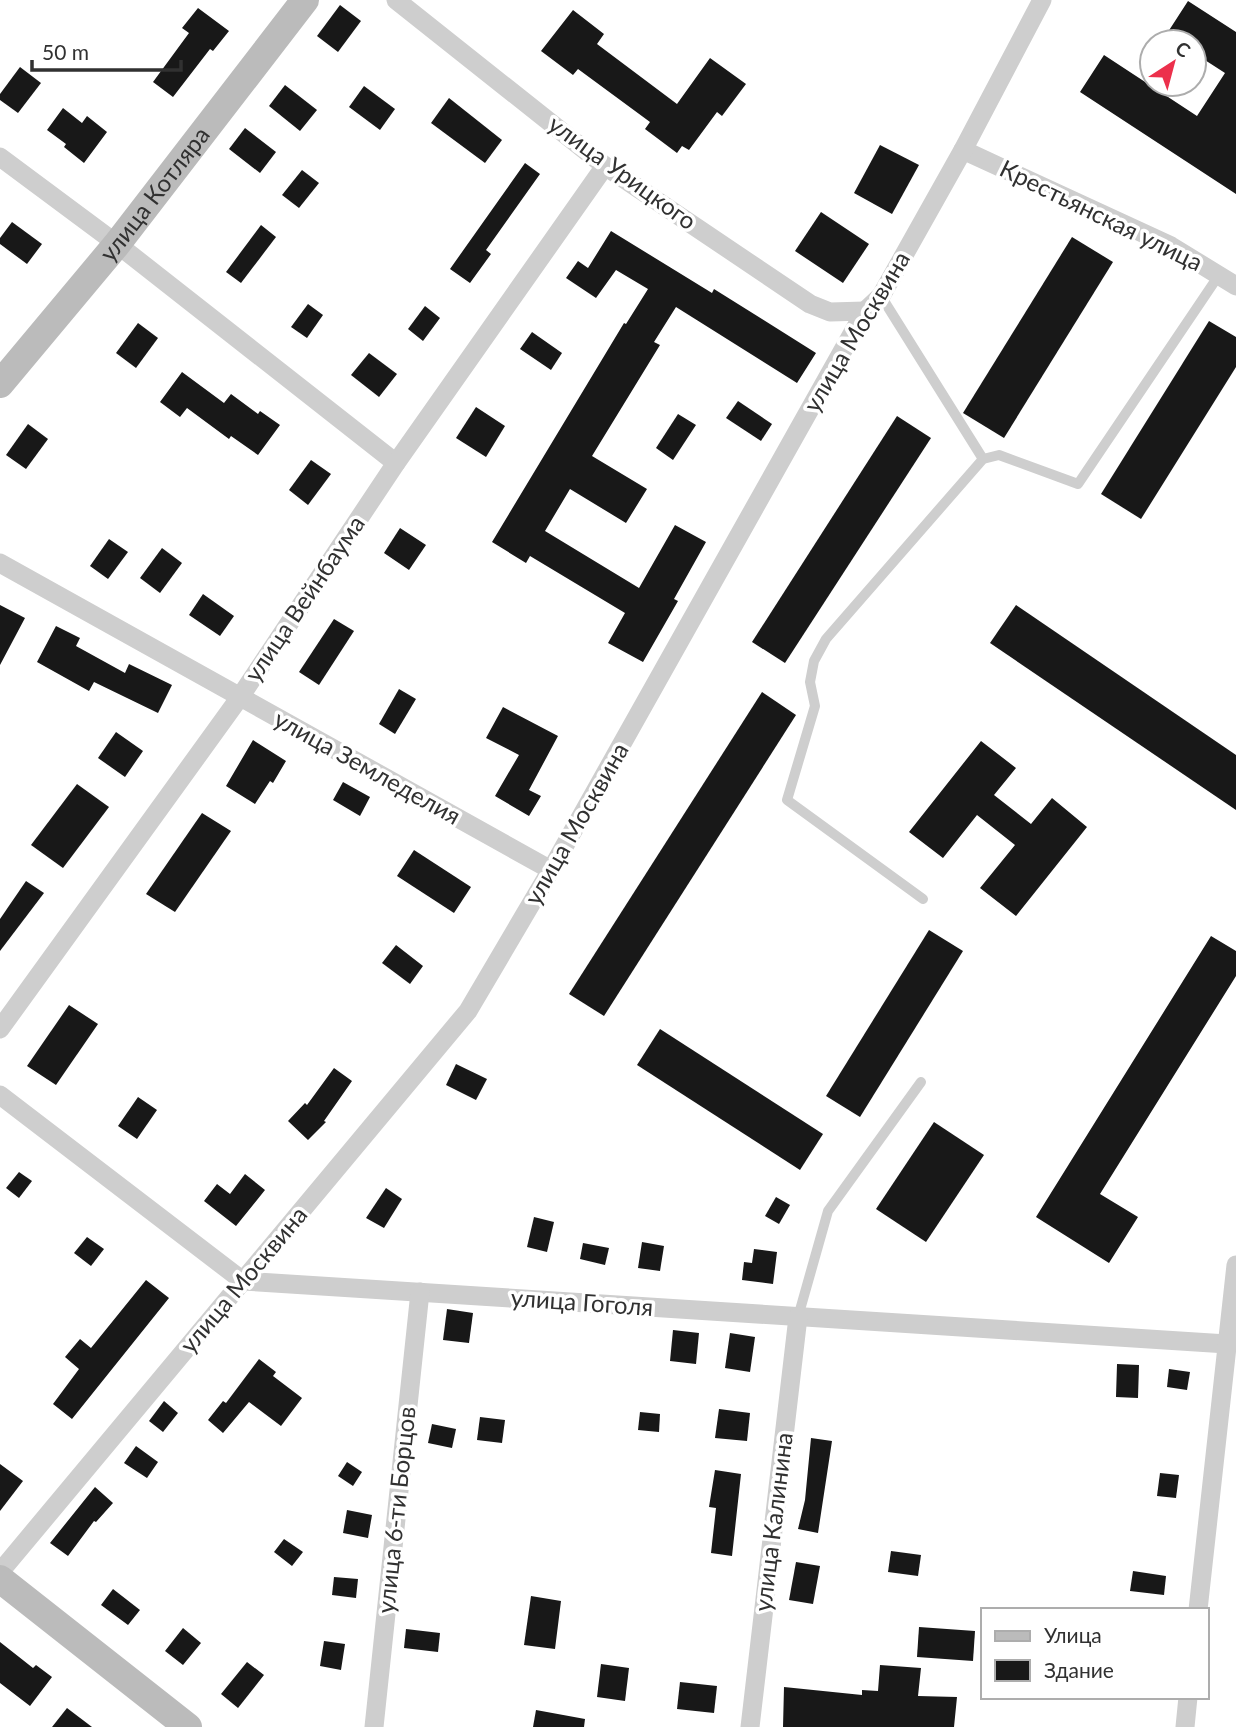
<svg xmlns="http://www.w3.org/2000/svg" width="1236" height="1727" font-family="Lato,sans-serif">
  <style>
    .building { fill: #181818 }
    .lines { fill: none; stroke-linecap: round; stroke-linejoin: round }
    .lane { stroke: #cecece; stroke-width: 10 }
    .street { stroke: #cecece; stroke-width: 19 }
    .secondary { stroke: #bbb; stroke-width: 28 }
    .labels { text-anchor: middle; stroke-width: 7; stroke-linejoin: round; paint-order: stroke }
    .street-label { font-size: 24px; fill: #313131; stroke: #fff }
  </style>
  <rect width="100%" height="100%" fill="#fff"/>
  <!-- building -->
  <g class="building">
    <path d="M1188 1 1236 32V194L1080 92 1104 55 1197 116 1225 73 1194 53V42H1177L1166 35Z"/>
    <path d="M340 5 361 21 338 52 317 36Z"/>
    <path d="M198 8 229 31 213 51 210 49 173 97 153 82 189 33 182 28Z"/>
    <path d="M573 10 604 34 597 44 677 104 710 58 746 84 722 116 717 112 689 150 682 146 677 153 645 129 650 122 578 69 573 75 541 51Z"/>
    <path d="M20 67 41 83 18 113 0 100V94Z"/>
    <path d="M285 85 317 110 300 131 269 106Z"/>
    <path d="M364 86 395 109 380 130 349 107Z"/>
    <path d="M449 98 502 140 485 163 431 123Z"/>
    <path d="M63 108 82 123 87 116 107 132 84 163 64 147 66 144 47 130Z"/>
    <path d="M245 128 276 152 260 173 229 149Z"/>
    <path d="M880 145 919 165 892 214 854 193Z"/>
    <path d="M525 163 540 174 486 250 491 254 470 283 450 269Z"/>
    <path d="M302 170 319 183 299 208 282 195Z"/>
    <path d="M821 212 869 244 843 283 795 251Z"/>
    <path d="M12 222 42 244 27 264 0 244V238Z"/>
    <path d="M261 225 276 237 241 283 226 272Z"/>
    <path d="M611 231 712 293 714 289 816 353 797 383 676 307 654 342 660 345 592 456 647 489 626 523 570 489 545 531 639 588 675 525 706 542 674 599 678 601 643 662 608 643 625 613 530 556 526 563 492 542 624 323 626 324 648 289 616 270 596 298 566 278 578 261 588 268Z"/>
    <path d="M1072 237 1113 262 1004 438 963 413Z"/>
    <path d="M308 304 323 315 307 338 291 327Z"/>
    <path d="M425 306 440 318 423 341 408 329Z"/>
    <path d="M1209 321 1236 337V367L1141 519 1101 494Z"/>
    <path d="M138 323 158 338 136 368 116 353Z"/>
    <path d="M532 332 562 353 551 370 520 349Z"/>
    <path d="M369 353 397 374 379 397 351 375Z"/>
    <path d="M182 372 224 403 231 394 258 414 260 411 280 425 258 455 231 436 229 439 187 408 180 417 160 402Z"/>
    <path d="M738 401 772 424 761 441 726 418Z"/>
    <path d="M476 407 505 426 486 457 456 438Z"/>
    <path d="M678 414 696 425 673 460 656 448Z"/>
    <path d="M897 416 931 438 785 663 752 642Z"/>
    <path d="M28 424 48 439 26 469 6 455Z"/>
    <path d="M311 460 331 474 308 505 289 490Z"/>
    <path d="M400 528 426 545 409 570 384 553Z"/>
    <path d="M109 539 128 552 108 579 90 566Z"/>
    <path d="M162 548 182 563 160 593 140 578Z"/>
    <path d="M203 594 234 616 220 636 189 615Z"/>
    <path d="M0 605 25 618 0 665Z"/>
    <path d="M1016 605 1236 755V810L990 643Z"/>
    <path d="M334 619 354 631 319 685 299 672Z"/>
    <path d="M56 626 80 638 76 646 125 673 129 664 172 685 158 713 94 682 89 691 37 662Z"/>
    <path d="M399 689 416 699 395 734 379 724Z"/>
    <path d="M762 692 796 715 604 1016 569 994Z"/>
    <path d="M503 707 558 736 529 790 541 796 529 816 495 796 519 755 486 738Z"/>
    <path d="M116 732 143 751 125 777 98 758Z"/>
    <path d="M253 740 286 761 273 783 270 781 255 804 226 786Z"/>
    <path d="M981 741 1016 768 994 795 1031 824 1052 798 1087 827 1016 916 980 888 1015 845 977 815 943 858 909 832Z"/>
    <path d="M343 782 370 797 360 816 333 800Z"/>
    <path d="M77 784 109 807 63 868 31 845Z"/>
    <path d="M202 813 231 831 175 912 146 894Z"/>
    <path d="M414 850 471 887 454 913 397 876Z"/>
    <path d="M26 881 44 893 0 951V919Z"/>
    <path d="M929 930 963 951 860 1117 826 1096Z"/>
    <path d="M1211 936 1236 951V976L1100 1194 1138 1217 1109 1263 1036 1217Z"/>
    <path d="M396 945 423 966 410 984 382 963Z"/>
    <path d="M69 1005 98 1024 56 1085 27 1066Z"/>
    <path d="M660 1029 823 1134 800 1170 637 1065Z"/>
    <path d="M456 1064 487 1079 476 1100 446 1085Z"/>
    <path d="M334 1068 352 1081 324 1121 326 1122 308 1140 288 1121 305 1103 307 1105Z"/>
    <path d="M138 1097 157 1110 137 1139 118 1126Z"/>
    <path d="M934 1122 984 1155 926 1242 876 1209Z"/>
    <path d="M19 1172 32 1181 19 1198 6 1188Z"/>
    <path d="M245 1174 265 1190 236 1226 204 1201 217 1184 230 1194Z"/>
    <path d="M386 1188 402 1199 384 1228 366 1218Z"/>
    <path d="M776 1197 790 1205 779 1224 765 1216Z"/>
    <path d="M534 1217 554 1222 547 1252 527 1247Z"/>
    <path d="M87 1237 104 1249 91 1266 74 1253Z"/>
    <path d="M642 1242 664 1246 660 1271 638 1268Z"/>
    <path d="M583 1243 609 1248 605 1265 580 1259Z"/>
    <path d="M754 1249 777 1252 773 1284 742 1280 744 1262 752 1263Z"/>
    <path d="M146 1280 169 1298 72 1419 53 1404 79 1369 65 1357 80 1339 91 1348Z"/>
    <path d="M447 1309 473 1313 469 1343 443 1340Z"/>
    <path d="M673 1330 699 1333 696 1364 670 1361Z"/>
    <path d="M730 1333 755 1337 750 1372 725 1368Z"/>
    <path d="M259 1359 276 1372 273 1376 302 1398 281 1426 249 1402 223 1433 208 1420 223 1401 226 1403Z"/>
    <path d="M1117 1364 1139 1365 1138 1398 1116 1397Z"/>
    <path d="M1169 1369 1190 1372 1187 1390 1167 1387Z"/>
    <path d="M164 1401 178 1413 163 1432 149 1421Z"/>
    <path d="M719 1409 750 1413 747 1441 715 1438Z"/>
    <path d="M640 1412 660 1414 659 1432 638 1430Z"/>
    <path d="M480 1417 505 1420 502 1443 477 1440Z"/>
    <path d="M432 1424 456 1429 452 1448 428 1443Z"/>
    <path d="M811 1438 832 1441 818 1533 798 1529 805 1500Z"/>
    <path d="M136 1446 158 1462 147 1478 124 1463Z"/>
    <path d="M347 1462 362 1472 353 1486 338 1476Z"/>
    <path d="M0 1464 23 1481 0 1511Z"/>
    <path d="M715 1470 741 1474 732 1556 711 1553 716 1508 709 1507Z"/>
    <path d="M1160 1473 1179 1475 1176 1498 1157 1496Z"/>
    <path d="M95 1487 113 1503 96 1522 94 1521 68 1556 50 1543Z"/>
    <path d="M347 1510 372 1515 368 1538 343 1533Z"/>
    <path d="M284 1539 303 1552 292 1566 274 1552Z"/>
    <path d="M891 1551 921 1555 918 1576 888 1572Z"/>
    <path d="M796 1562 820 1566 813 1604 789 1600Z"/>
    <path d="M1133 1571 1166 1576 1164 1595 1130 1591Z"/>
    <path d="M334 1577 358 1579 356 1598 332 1595Z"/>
    <path d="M113 1589 140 1610 128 1625 101 1605Z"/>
    <path d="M531 1596 561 1601 555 1649 524 1645Z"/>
    <path d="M919 1627 975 1631 973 1661 917 1657Z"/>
    <path d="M183 1628 201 1643 183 1665 165 1651Z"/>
    <path d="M406 1629 440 1633 438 1652 404 1648Z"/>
    <path d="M324 1641 345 1644 341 1670 320 1666Z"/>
    <path d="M0 1642 33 1668 36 1665 52 1677 30 1706 0 1683Z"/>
    <path d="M247 1662 264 1675 238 1708 221 1694Z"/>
    <path d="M601 1664 629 1668 625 1701 597 1697Z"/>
    <path d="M880 1665 921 1668 918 1696 957 1697 954 1727H783L784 1687 862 1695V1690L878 1691Z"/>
    <path d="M680 1682 717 1686 714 1713 677 1709Z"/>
    <path d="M67 1708 92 1727H52Z"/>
    <path d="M536 1710 585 1719 584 1727H533Z"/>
  </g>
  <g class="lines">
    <!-- lane -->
    <g class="lane">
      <path d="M881 296 983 459"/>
      <path d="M923 899 787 800 815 706 810 682 814 661 826 639 983 459 999 455 1078 484 1219 275"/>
      <path d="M798 1317 828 1211 921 1082"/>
    </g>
    <!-- street -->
    <g class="street">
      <path d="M396 0 605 166 810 304 830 312 865 311"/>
      <path d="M963 150 1171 246 1236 286"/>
      <path d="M0 157 117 244 396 463"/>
      <path d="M0 563 551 870"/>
      <path d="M0 1029 240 697 396 463 605 166"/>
      <path d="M0 1095 243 1281 1227 1344"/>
      <path d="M0 1572 468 1011 551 870 865 311 881 296 963 150 1042 0"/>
      <path d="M1198 1610 1236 1265"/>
      <path d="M374 1727 420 1292"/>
      <path d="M750 1727 798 1317"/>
      <path d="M1185 1727 1188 1697"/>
    </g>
    <!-- secondary -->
    <g class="secondary">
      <path id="s1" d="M0 384 117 244 305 0"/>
      <path d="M0 1579 188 1727"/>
    </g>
  </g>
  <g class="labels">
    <!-- street labels -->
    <g class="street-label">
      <text transform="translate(622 173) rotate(36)" y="8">улица Урицкого</text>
      <text dy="8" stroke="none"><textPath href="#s1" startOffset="245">улица Котляра</textPath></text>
      <text transform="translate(1101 216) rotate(26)" y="8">Крестьянская улица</text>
      <text transform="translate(857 332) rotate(-59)" y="8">улица Москвина</text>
      <text transform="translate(305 599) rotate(-56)" y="8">улица Вейнбаума</text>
      <text transform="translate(367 768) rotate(29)" y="8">улица Земледелия</text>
      <text transform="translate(577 824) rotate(-60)" y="8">улица Москвина</text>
      <text transform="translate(244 1280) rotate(-50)" y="8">улица Москвина</text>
      <text transform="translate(582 1303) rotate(4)" y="8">улица Гоголя</text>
      <text transform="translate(397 1510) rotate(-84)" y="8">улица 6-ти Борцов</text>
      <text transform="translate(774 1522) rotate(-83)" y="8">улица Калинина</text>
    </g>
  </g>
  <!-- legend -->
  <rect x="981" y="1608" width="228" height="91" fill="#ffffff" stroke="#adadad" stroke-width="2"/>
  <rect x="995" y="1631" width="35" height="10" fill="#bbbbbb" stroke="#adadad" stroke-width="2"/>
  <text x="1044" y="1643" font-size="21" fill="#313131">Улица</text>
  <rect x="995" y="1660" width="35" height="21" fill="#181818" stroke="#adadad" stroke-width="2"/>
  <text x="1044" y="1678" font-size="21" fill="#313131">Здание</text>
  <!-- north arrow -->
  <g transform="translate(1173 63) rotate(36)"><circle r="33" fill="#ffffff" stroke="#adadad" stroke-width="2"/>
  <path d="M0-5L12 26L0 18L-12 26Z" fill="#ec304c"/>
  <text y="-10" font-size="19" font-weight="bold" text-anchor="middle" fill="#313131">С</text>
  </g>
  <!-- scale -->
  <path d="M32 60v10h149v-10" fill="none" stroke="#313131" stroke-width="3.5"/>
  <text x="42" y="60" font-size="21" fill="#313131" stroke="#ffffff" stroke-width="5" paint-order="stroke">50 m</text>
</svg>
